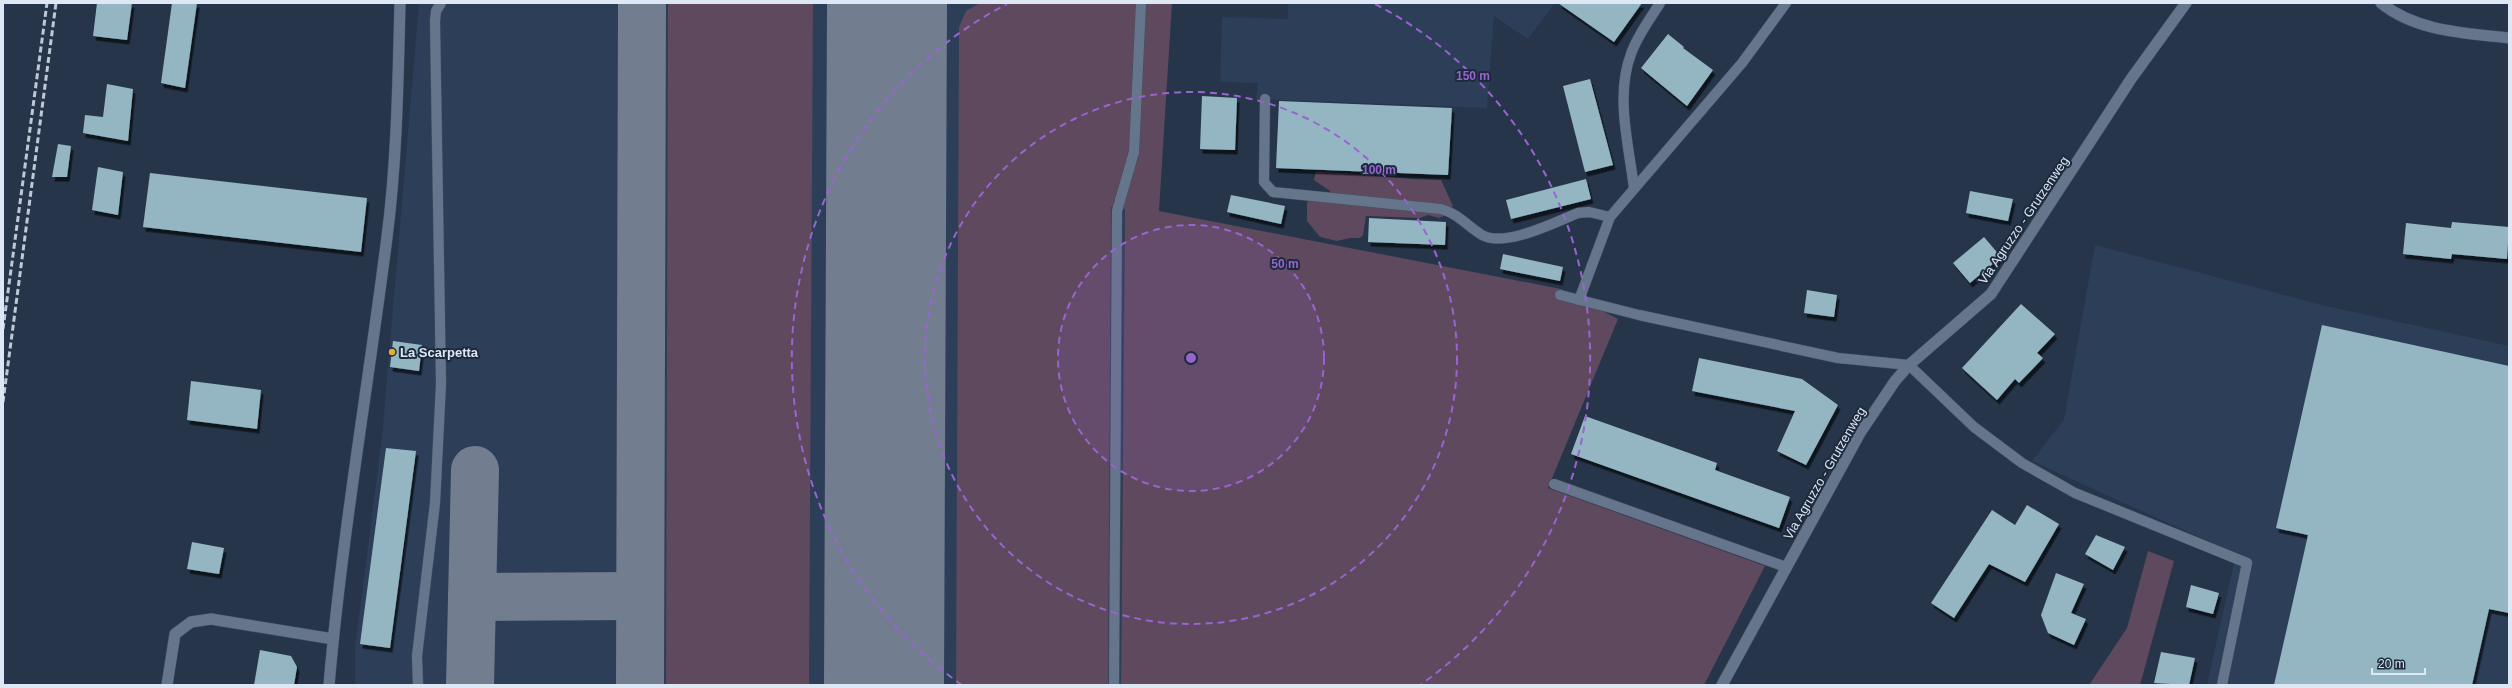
<svg xmlns="http://www.w3.org/2000/svg" width="2512" height="688" font-family="Arial,sans-serif">
  <style>
    .built { fill: #2c3e58 }
    .green { fill: #5e495f }
    .lines { fill: none; stroke-linecap: round; stroke-linejoin: round }
    .taxiway { stroke: #727e90; stroke-width: 48 }
    .runway { stroke: #727e90; stroke-width: 120 }
    .building { fill: #94b6c3; filter: url(#shadow) }
    .service-casing { stroke: #455162; stroke-width: 11 }
    .minor-casing { stroke: #455162; stroke-width: 12 }
    .service { stroke: #65758c; stroke-width: 10 }
    .minor { stroke: #65758c; stroke-width: 11 }
    .rail { stroke: #bec8d7; stroke-width: 3; stroke-dasharray: 6 3; stroke-linecap: butt }
    .ring { fill: none; stroke: #9964cf; stroke-width: 2; stroke-dasharray: 7 5 }
    .poi-dot { fill: #dfb034; stroke: #1d2a3e; stroke-width: 1.5 }
    .labels { text-anchor: middle; stroke-width: 4; stroke-linejoin: round; paint-order: stroke }
    .street-label { font-size: 13px; fill: #dee8f5; stroke: #1d2a3e }
    .poi-label { font-size: 13px; font-weight: bold; fill: #dee8f5; stroke: #1d2a3e; text-anchor: start }
    .centre { fill: #9964cf; stroke: #1d2a3e; stroke-width: 2 }
    .ring-label { font-size: 12px; text-anchor: middle; font-weight: bold; fill: #9964cf; stroke: #1d2a3e; stroke-width: 4; stroke-linejoin: round; paint-order: stroke }
  </style>
  <defs>
    <filter id="shadow"><feDropShadow dx="2.5" dy="4.5" stdDeviation="0" flood-color="#0009"/></filter>
  </defs>
  <rect width="100%" height="100%" fill="#263549"/>
  <!-- built -->
  <g class="built">
    <path d="M419 3H1172L1125 209 1121 685H355V647L382 437Z"/>
    <path d="M1288 3H1555L1528 39 1494 16 1487 108 1256 99 1258 83 1220 82 1222 17 1288 19Z"/>
    <path d="M2095 245 2322 305 2509 346V685H2207L2236 554 2032 461 2064 419Z"/>
  </g>
  <!-- green -->
  <g class="green">
    <path d="M668 3H813L809 685H666Z"/>
    <path d="M980 3H1172L1159 211 1561 289 1618 319 1548 488 1765 566 1704 685H1121L1125 209 1111 207 1108 685H956L959 27 966 11Z"/>
    <path d="M1316 171 1413 179 1441 180 1453 206 1446 215 1439 218 1428 215 1420 218 1366 216 1363 235 1360 238H1350L1337 241 1320 237 1307 221V203L1317 192 1329 194 1330 191 1314 180Z"/>
    <path d="M2148 551 2174 561 2140 685H2089L2127 628Z"/>
  </g>
  <g class="lines">
    <!-- taxiway -->
    <g class="taxiway">
      <path d="M472 597 640 596"/>
      <path d="M470 685 475 470"/>
      <path d="M640 685 642 3"/>
    </g>
    <!-- runway -->
    <path class="runway" d="M884 685 887 3"/>
  </g>
  <!-- building -->
  <g class="building">
    <path d="M97 3H132L127 40 93 36Z"/>
    <path d="M172 3H197L185 88 161 83Z"/>
    <path d="M1558 3H1642L1614 42Z"/>
    <path d="M1668 34 1684 47 1683 48 1713 70 1687 106 1641 68Z"/>
    <path d="M1590 79 1613 165 1585 172 1563 86Z"/>
    <path d="M107 84 133 89 128 141 83 133 85 115 103 117Z"/>
    <path d="M1202 96 1237 98 1235 150 1200 149Z"/>
    <path d="M1279 101 1452 108 1448 175 1276 168Z"/>
    <path d="M58 144 71 146 67 177H52Z"/>
    <path d="M98 167 123 172 118 215 92 210Z"/>
    <path d="M150 173 367 198 361 252 143 227Z"/>
    <path d="M1586 179 1591 199 1511 219 1506 200Z"/>
    <path d="M1970 191 2013 199 2008 221 1966 213Z"/>
    <path d="M1231 195 1285 206 1281 224 1227 212Z"/>
    <path d="M1369 218 1446 222 1445 245 1368 242Z"/>
    <path d="M2452 222 2509 227 2507 259 2452 254 2451 259 2403 254 2406 223 2451 228Z"/>
    <path d="M1984 237 2001 257 1970 283 1953 263Z"/>
    <path d="M1503 254 1563 267 1560 281 1500 269Z"/>
    <path d="M1807 290 1837 295 1834 317 1804 313Z"/>
    <path d="M2021 304 2055 334 2037 353 2043 358 2019 383 2015 379 1997 400 1962 368Z"/>
    <path d="M2322 325 2509 366V613L2489 609 2472 685H2274L2308 535 2276 528Z"/>
    <path d="M393 341 422 345 419 371 390 367Z"/>
    <path d="M1699 358 1802 379 1838 405 1806 465 1777 451 1795 411 1692 391Z"/>
    <path d="M191 381 261 390 257 429 187 420Z"/>
    <path d="M1585 416 1717 463 1715 470 1790 497 1779 528 1571 454Z"/>
    <path d="M386 448 416 451 390 648 360 644Z"/>
    <path d="M2027 505 2059 524 2025 582 1989 564 1954 618 1931 603 1992 510 2015 525Z"/>
    <path d="M2096 535 2125 547 2113 570 2085 554Z"/>
    <path d="M192 542 224 548 219 574 187 569Z"/>
    <path d="M2056 573 2084 584 2071 613 2086 619 2074 645 2048 633 2041 615Z"/>
    <path d="M2191 585 2219 593 2213 614 2186 607Z"/>
    <path d="M260 650 291 656 297 667 294 685H254Z"/>
    <path d="M2161 652 2195 658 2189 685 2154 683Z"/>
  </g>
  <g class="lines">
    <defs>
      <g id="service">
        <path d="M1265 99 1264 182 1273 192 1441 209C1459 214 1467 226 1482 235 1505 248 1555 222 1578 213L1589 212 1610 217"/>
        <path d="M1634 188C1629 146 1615 96 1631 54 1637 36 1650 19 1660 3"/>
        <path d="M1560 295 1639 315 1838 358 1909 365 1974 427 2022 463 2075 493 2247 563 2222 685"/>
        <path d="M1579 300 1610 217 1742 63 1786 3"/>
        <path d="M1554 484 1786 567"/>
        <path d="M418 685 417 656 435 503 441 384 435 21 436 11 441 3"/>
        <path d="M1114 685 1117 211 1134 152 1141 3"/>
      </g>
      <g id="minor">
        <path d="M2381 3C2417 32 2466 33 2509 38"/>
        <path d="M167 685 175 634 191 622 211 619 333 639"/>
        <path d="M329 685C342 535 368 387 387 237 397 160 398 81 400 3"/>
        <path d="M1722 685 1860 433 1895 381 1909 365 1991 294 2131 79 2186 3"/>
      </g>
    </defs>
    <!-- service casing -->
    <use href="#service" class="service-casing"/>
    <!-- minor casing -->
    <use href="#minor" class="minor-casing"/>
    <!-- service -->
    <use href="#service" class="service"/>
    <!-- minor -->
    <use href="#minor" class="minor"/>
    <!-- rail -->
    <g class="rail">
      <path d="M3 329 47 3"/>
      <path d="M3 402 56 3"/>
    </g>
  </g>
  <!-- distance rings -->
  <circle cx="1191" cy="358" r="133" fill="#9964cf" fill-opacity=".12"/>
  <g class="ring">
    <circle cx="1191" cy="358" r="133"/>
    <circle cx="1191" cy="358" r="266"/>
    <path d="M962 685A399 399 0 0 1 1007 4M1375 4A399 399 0 0 1 1420 685"/>
  </g>
  <!-- markers -->
  <circle class="poi-dot" cx="392" cy="352" r="4"/>
  <g class="labels">
    <!-- street labels -->
    <g class="street-label">
      <text transform="translate(2023 220) rotate(-56)" y="5">Via Agruzzo - Grutzenweg</text>
      <text transform="translate(1824 473) rotate(-60)" y="5">Via Agruzzo - Grutzenweg</text>
    </g>
    <!-- poi labels -->
    <g class="poi-label">
      <text x="400" y="357">La Scarpetta</text>
    </g>
  </g>
  <circle cx="1191" cy="358" r="6" class="centre"/>
  <g class="ring-label">
    <text x="1473" y="80">150 m</text>
    <text x="1379" y="174">100 m</text>
    <text x="1285" y="268">50 m</text>
  </g>
  <!-- border -->
  <rect width="2512" height="688" fill="none" stroke="#dee8f5" stroke-width="8"/>
  <!-- scale -->
  <path d="M2372 668v6h53v-6" fill="none" stroke="#dee8f5" stroke-width="2"/>
  <text x="2378" y="668" font-size="12" fill="#dee8f5" stroke="#1d2a3e" stroke-width="3" paint-order="stroke">20 m</text>
</svg>
